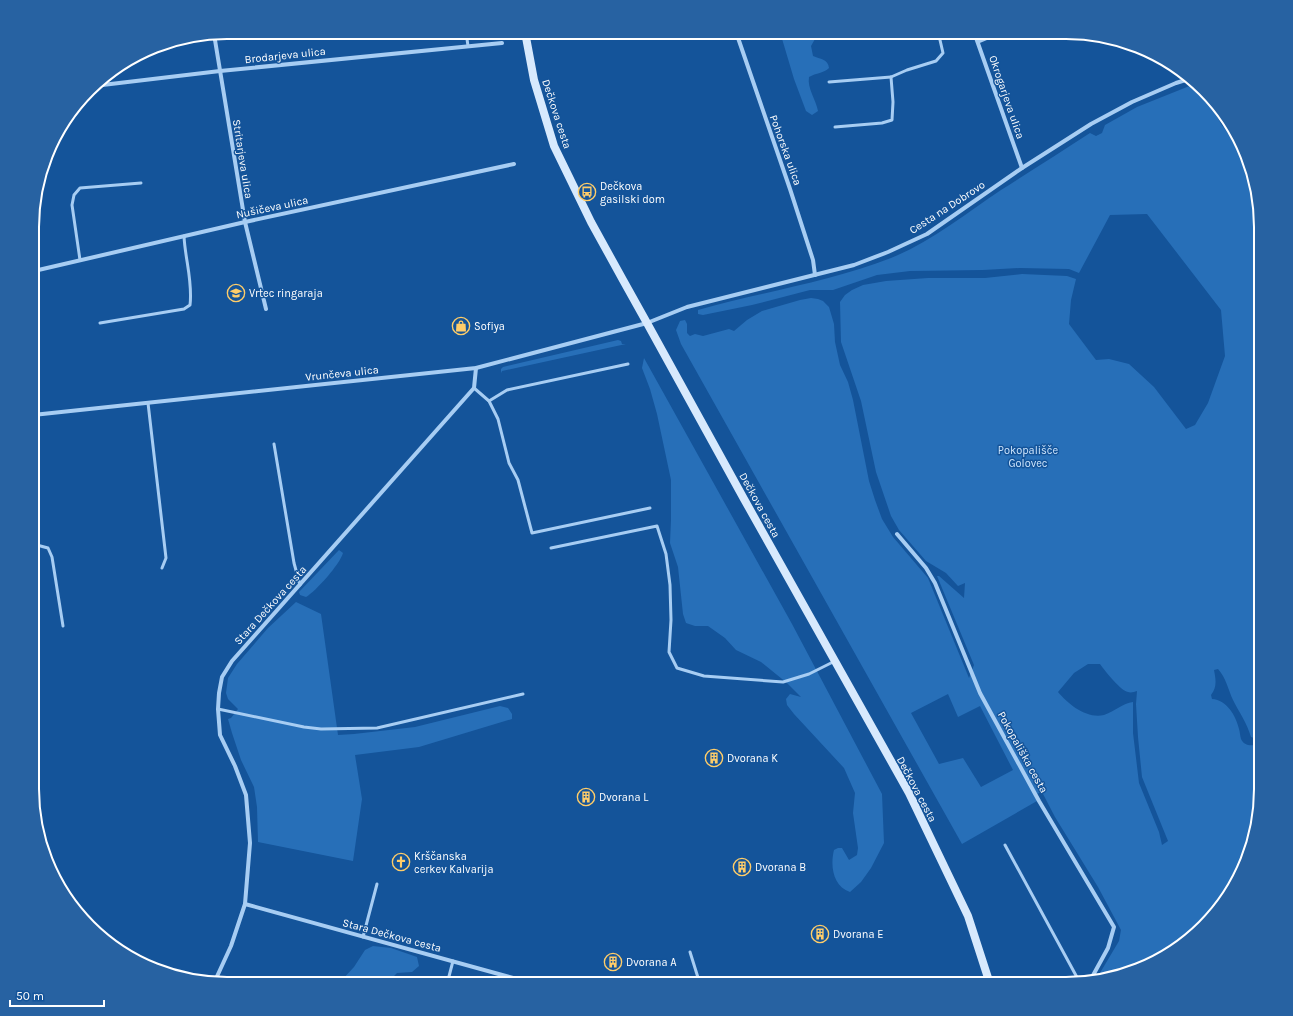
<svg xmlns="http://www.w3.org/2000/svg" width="1293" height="1016" font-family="Karla,sans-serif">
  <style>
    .green { fill: #276fb8; fill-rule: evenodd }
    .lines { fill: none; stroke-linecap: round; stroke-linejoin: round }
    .lane { stroke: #a7cdf3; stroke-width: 3 }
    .street { stroke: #a7cdf3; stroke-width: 4 }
    .secondary { stroke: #d7e9fd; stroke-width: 8 }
    .labels { text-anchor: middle; stroke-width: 3; stroke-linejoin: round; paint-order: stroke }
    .street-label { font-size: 11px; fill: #fff; stroke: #14549a }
    .poi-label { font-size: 11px; fill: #fff; stroke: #14549a; text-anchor: start }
    .park-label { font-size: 11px; fill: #cfe6fd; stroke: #14549a }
    .rim { fill: none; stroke: #fff; stroke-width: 2 }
  </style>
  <rect width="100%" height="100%" fill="#14549a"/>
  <!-- green -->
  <g class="green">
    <path d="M780 32H819L811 46 813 56C820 59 828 59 829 68 824 73 816 73 809 77 807 88 816 100 818 111L812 115 806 111 794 79Z"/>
    <path d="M1197 83 1207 96 1221 124 1228 133 1241 142 1261 226V739H1257L1251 737C1247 723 1239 712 1233 700 1228 689 1226 678 1218 669L1214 670C1216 680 1217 687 1211 695L1212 699C1227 700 1236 716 1239 729 1240 732 1240 736 1241 739 1244 746 1253 747 1259 743L1261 745V802L1246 864 1213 918 1141 969 1097 978 1119 941 1121 930 1098 887 1055 817 1042 792 1034 795 1037 801 962 844 681 344 676 330 680 321 685 320 687 324V333L690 336 695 334 703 336 729 329 734 331 747 320 762 311 800 300 811 298 818 299 823 301 829 307 834 324 835 342 840 365 848 382 853 400 869 481 875 500 882 519 893 537 928 578 969 678 974 665 937 576H939L964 598 965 583 958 586 946 573 926 561 899 530 891 516 876 472 861 401 841 342 840 302 845 295 852 290 863 285 886 281 928 278H985L1022 274 1067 276 1076 279 1071 300 1069 324 1096 360 1109 359 1129 364 1154 387 1186 429 1195 425 1208 403 1225 356 1221 310 1147 214 1110 215 1079 273 1069 269 1020 268 983 270 910 271 877 275 833 290H810L752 305 703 315 698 314V310C762 292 829 282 891 258 931 242 965 214 1001 190 1031 171 1061 152 1090 133L1096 136 1102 133 1105 125 1137 107ZM1088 664H1100C1105 671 1121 691 1128 692 1131 693 1134 692 1137 691L1136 704 1138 737 1142 777 1168 841 1162 845 1159 832 1139 783 1133 733V702C1123 703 1114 712 1104 715 1087 719 1069 705 1058 692L1074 673ZM948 694 958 717 980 706 1013 770 981 787 963 758 939 764 911 713Z"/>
    <path d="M618 340 621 341 622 344H626L502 371 501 373V369L503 367Z"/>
    <path d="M644 358 792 624 882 794 884 843 871 868 861 882 850 892C833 886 830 866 834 850L838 848H842L849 860 857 855 858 848 853 813 855 793 844 768 794 714 787 705 786 699 790 694 801 697 787 683 761 662 736 650 725 638 708 626H695L686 623 683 614 678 567 670 543 671 520V480L657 414 650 389 642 368Z"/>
    <path d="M339 550 343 553C340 564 316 591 306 597L300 595 299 592Z"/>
    <path d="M296 602 321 614 338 735 354 734 415 727 500 706 508 708 512 714V719L419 747 355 755 362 799 353 861 258 842 257 807 254 787 241 760 232 733 228 719 231 718 238 709 228 699 226 693 228 678 237 664 268 628Z"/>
    <path d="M373 946 391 948 417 957 419 966 412 972 397 973 386 984H341V981L354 967 365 950Z"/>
  </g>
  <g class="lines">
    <!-- lane -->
    <g class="lane">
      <path d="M466 32 468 46"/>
      <path d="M978 42 1002 32"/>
      <path d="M829 82 891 77 907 70 936 61 943 53 940 40 937 32"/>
      <path d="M835 127 882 123 892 120 893 102 891 77"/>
      <path d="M80 260 72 205 74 195 80 188 141 183"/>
      <path d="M100 323 184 309 190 305C193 282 185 259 184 236"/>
      <path d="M474 388 489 401 498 419 509 463 518 480 532 533 650 508"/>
      <path d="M489 401 507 390 628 364"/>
      <path d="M148 403 166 558 162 568"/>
      <path d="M274 444 294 563 300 585"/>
      <path d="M33 544 48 548 52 557 63 626"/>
      <path d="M551 548 657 526 666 554 670 585 671 620 669 652 677 668 704 676 783 682 809 674 835 661"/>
      <path d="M218 709 304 727 321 729 377 728 523 694"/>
      <path d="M1005 845 1079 981"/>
      <path d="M363 937 377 884"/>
      <path d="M690 952 700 984"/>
      <path d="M447 984 453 961"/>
      <path d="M953 984 987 978"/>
    </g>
    <!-- street -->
    <g class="street">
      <path d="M736 32 790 189 813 260 815 275"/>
      <path d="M974 32 1022 168"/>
      <path d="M214 34 245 222 266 309"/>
      <path d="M94 86 220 71 502 43"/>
      <path d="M34 271 245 222 514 164"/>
      <path d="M33 415 476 368 647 323 687 307 854 265 888 252 927 234 1022 168 1091 124 1132 102 1176 83 1192 78"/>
      <path d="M897 534 926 568 935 583 980 693 1039 801 1114 927 1108 948 1091 979"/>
      <path d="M245 904 535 984"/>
      <path d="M214 983 231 946 245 904 250 843 246 795 235 766 220 735 218 709 219 693 222 677 232 661 474 388 476 368"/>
    </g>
    <!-- secondary -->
    <path class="secondary" d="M525 32 534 80 554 146 591 222 623 280 647 323 744 499 909 793 968 916 990 984"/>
  </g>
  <!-- icons -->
  <defs>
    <symbol id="bus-ring" viewBox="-11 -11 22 22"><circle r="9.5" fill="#14549a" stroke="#ffcd69" stroke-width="1.5"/><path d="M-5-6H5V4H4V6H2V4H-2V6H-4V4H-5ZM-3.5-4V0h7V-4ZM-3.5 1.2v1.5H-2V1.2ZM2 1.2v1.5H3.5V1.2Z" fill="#ffcd69"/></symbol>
    <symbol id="school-ring" viewBox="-11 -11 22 22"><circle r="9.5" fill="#14549a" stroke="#ffcd69" stroke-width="1.5"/><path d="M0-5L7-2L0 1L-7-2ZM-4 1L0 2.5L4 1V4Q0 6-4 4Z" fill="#ffcd69"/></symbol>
    <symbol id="shop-ring" viewBox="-11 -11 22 22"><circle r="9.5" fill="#14549a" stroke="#ffcd69" stroke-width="1.5"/><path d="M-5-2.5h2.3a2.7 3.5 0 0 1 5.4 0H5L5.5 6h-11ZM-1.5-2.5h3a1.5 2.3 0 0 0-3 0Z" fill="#ffcd69"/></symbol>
    <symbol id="building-ring" viewBox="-11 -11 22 22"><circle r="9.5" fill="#14549a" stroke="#ffcd69" stroke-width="1.5"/><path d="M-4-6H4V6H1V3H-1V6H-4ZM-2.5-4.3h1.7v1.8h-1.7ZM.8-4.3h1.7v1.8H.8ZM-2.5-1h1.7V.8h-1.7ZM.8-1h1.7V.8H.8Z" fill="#ffcd69"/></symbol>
    <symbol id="church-ring" viewBox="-11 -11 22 22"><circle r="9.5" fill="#14549a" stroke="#ffcd69" stroke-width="1.5"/><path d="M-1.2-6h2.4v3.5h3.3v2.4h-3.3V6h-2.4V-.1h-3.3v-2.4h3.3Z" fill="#ffcd69"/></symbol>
  </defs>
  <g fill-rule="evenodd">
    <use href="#bus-ring" x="577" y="182" width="20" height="20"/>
    <use href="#school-ring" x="226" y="283" width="20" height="20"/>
    <use href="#shop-ring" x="451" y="316" width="20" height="20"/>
    <use href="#building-ring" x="704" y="748" width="20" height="20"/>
    <use href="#building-ring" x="576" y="787" width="20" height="20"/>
    <use href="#church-ring" x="391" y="852" width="20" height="20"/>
    <use href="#building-ring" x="732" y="857" width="20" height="20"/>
    <use href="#building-ring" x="810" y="924" width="20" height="20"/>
    <use href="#building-ring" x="603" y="952" width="20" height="20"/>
  </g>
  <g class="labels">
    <!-- street labels -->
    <g class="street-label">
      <text transform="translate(285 55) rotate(-6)" y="4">Brodarjeva ulica</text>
      <text transform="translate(1007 97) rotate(71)" y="4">Okrogarjeva ulica</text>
      <text transform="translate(557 114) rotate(72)" y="4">Dečkova cesta</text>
      <text transform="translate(786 150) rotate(70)" y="4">Pohorska ulica</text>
      <text transform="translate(243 159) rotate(81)" y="4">Stritarjeva ulica</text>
      <text transform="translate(272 207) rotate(-12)" y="4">Nušičeva ulica</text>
      <text transform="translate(947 207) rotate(-33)" y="4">Cesta na Dobrovo</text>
      <text transform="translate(342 373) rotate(-6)" y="4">Vrunčeva ulica</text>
      <text transform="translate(760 505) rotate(61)" y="4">Dečkova cesta</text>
      <text transform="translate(270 605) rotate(-48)" y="4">Stara Dečkova cesta</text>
      <text transform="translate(1023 752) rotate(61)" y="4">Pokopališka cesta</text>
      <text transform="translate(917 789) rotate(62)" y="4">Dečkova cesta</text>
      <text transform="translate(392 935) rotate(15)" y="4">Stara Dečkova cesta</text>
    </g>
    <!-- poi labels -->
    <g class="poi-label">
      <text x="600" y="190">Dečkova<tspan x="600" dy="13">gasilski dom</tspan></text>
      <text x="249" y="297">Vrtec ringaraja</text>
      <text x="474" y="330">Sofiya</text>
      <text x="727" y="762">Dvorana K</text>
      <text x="599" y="801">Dvorana L</text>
      <text x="414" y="860">Krščanska<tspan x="414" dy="13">cerkev Kalvarija</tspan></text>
      <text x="755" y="871">Dvorana B</text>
      <text x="833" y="938">Dvorana E</text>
      <text x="626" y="966">Dvorana A</text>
    </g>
    <!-- park labels -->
    <g class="park-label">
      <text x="1028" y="454">Pokopališče<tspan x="1028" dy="13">Golovec</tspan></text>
    </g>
  </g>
  <!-- crop -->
  <path d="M0 0H1293V1016H0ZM227 39H1066A188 188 0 0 1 1254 227V789A188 188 0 0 1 1066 977H227A188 188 0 0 1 39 789V227A188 188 0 0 1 227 39Z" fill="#2762a2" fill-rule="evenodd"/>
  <path class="rim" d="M227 39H1066A188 188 0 0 1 1254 227V789A188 188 0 0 1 1066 977H227A188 188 0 0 1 39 789V227A188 188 0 0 1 227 39Z"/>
  <!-- scale -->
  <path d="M10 1000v6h94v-6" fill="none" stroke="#ffffff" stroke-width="2"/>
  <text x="16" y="1000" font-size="12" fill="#ffffff" stroke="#14549a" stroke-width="3" paint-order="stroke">50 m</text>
</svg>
